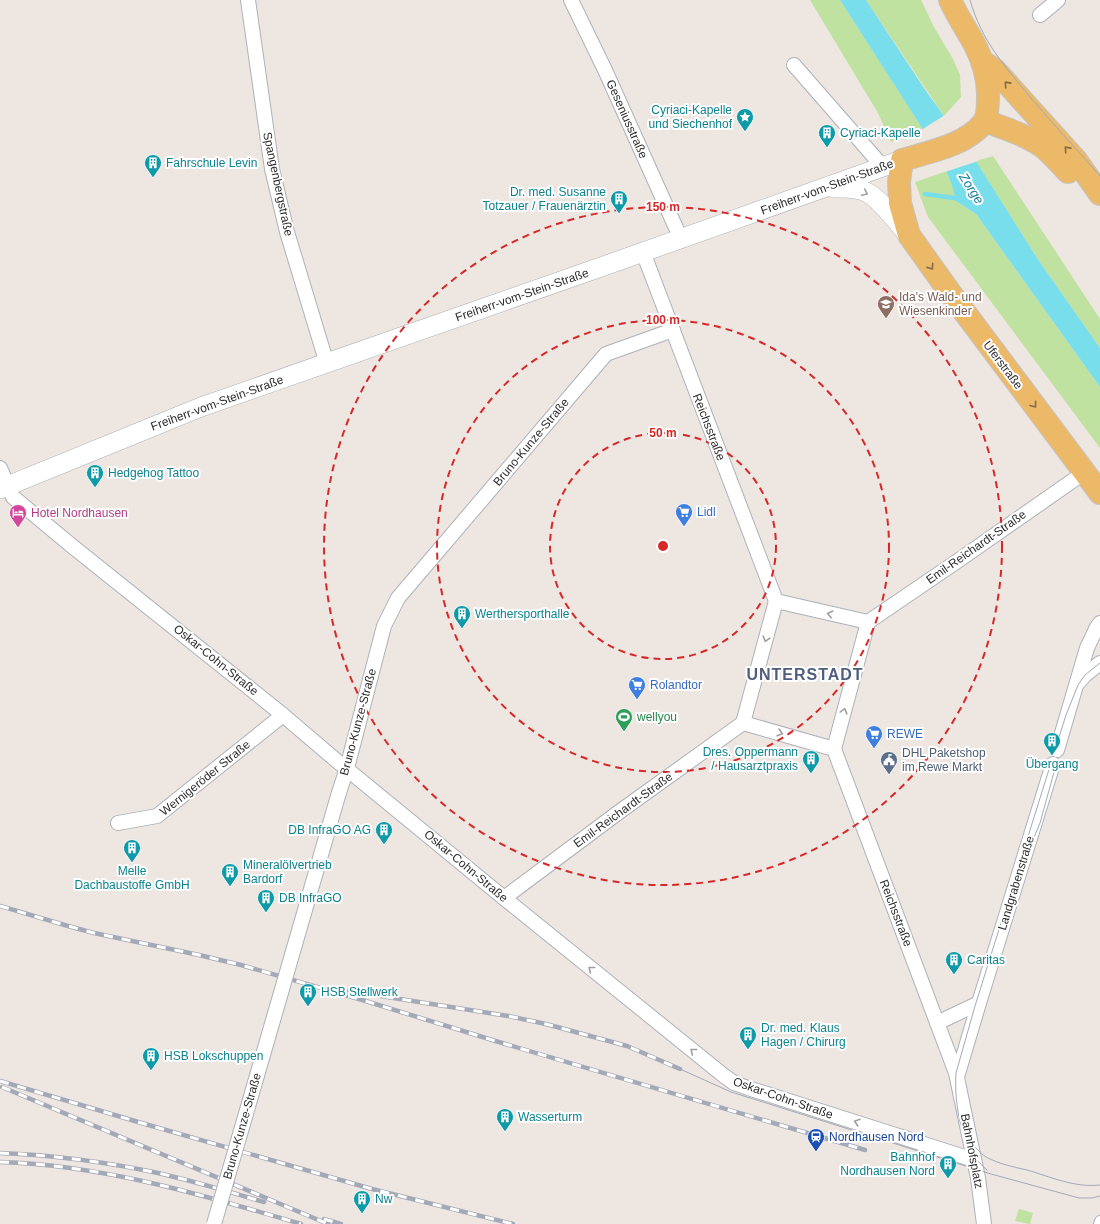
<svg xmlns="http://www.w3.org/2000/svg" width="1100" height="1224" font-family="Arial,sans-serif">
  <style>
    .green { fill: #c0e2a0 }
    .water { fill: #79deeb }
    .pier { fill: #eee6e1 }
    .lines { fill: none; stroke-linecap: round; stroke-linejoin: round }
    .stream { stroke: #79deeb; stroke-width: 4.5 }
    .pedestrian-casing { stroke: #adb1b9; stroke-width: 12 }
    .minor-casing { stroke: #adb1b9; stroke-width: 16 }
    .secondary-casing { stroke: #adb1b9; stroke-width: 20 }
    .primary-casing { stroke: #c4c4c4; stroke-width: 24 }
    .pedestrian { stroke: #fff; stroke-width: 10 }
    .minor { stroke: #fff; stroke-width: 14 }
    .secondary { stroke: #fff; stroke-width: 19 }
    .primary { stroke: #ecb968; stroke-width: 22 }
    .tram { stroke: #a3a9b7; stroke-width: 1 }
    .rail-casing { stroke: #a3a9b7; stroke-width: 4.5 }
    .rail { stroke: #fff; stroke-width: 3; stroke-dasharray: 9; stroke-linecap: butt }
    .minor-bridge-casing { stroke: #adb1b9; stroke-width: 16; stroke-linecap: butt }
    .minor-bridge { stroke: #fff; stroke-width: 14 }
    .oneway { stroke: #836c48 }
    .oneway2 { stroke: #a0a0a0 }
    .ring { fill: none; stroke: #d62828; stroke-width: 2; stroke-dasharray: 7 5 }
    .labels { text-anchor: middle; stroke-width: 4; stroke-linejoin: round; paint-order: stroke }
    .culture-label { font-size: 12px; fill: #0d838f; stroke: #fff; text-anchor: start }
    .street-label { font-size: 12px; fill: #2d2d2d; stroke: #fff }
    .education-label { font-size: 12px; fill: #785e54; stroke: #fff; text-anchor: start }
    .shop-label { font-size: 12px; fill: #366cbe; stroke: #fff; text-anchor: start }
    .hotel-label { font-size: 12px; fill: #b23c85; stroke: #fff; text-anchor: start }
    .leisure-label { font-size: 12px; fill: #27864d; stroke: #fff; text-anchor: start }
    .service-label { font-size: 12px; fill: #4e5e75; stroke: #fff; text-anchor: start }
    .transit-label { font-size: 12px; fill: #164399; stroke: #fff; text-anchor: start }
    .water-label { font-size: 13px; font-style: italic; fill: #13819c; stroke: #fff }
    .district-label { font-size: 16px; font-weight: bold; letter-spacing: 1px; fill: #4f5e7d; stroke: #fff }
    .centre { fill: #d62828; stroke: #fff; stroke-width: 2 }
    .ring-label { font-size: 12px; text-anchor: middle; font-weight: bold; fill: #d62828; stroke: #fff; stroke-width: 4; stroke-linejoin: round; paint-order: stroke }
  </style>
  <rect width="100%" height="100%" fill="#eee6e1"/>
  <!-- green -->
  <g class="green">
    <path d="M810 0H840L923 129 891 142 878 113Z"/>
    <path d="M866 0H921L934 27 953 59 960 75 961 97 944 116Z"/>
    <path d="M993 156 1100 319V348L1037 258 976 161Z"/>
    <path d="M947 171 955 193 956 201 976 214 1100 387V448L928 217 915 182Z"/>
    <path d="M1019 1209 1033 1213 1030 1224 1015 1221Z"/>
  </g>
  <!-- water -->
  <path class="water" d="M840 0H866L924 88 976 161 1037 258 1100 348V387L976 214 956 201C951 169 924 131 906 103 884 69 862 34 840 0Z"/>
  <!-- pier -->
  <path class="pier" d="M945 115 978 161 945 172 921 130Z"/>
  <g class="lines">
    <!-- stream -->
    <path class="stream" d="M925 194 961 199"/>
    <defs>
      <path id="pedestrian" d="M1099 1224 1100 1221"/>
      <g id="minor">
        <path d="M248 0 272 169 287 232 327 364"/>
        <path d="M571 0 605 70 681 239"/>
        <path d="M1040 15 1058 0"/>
        <path d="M794 65 883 167"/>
        <path d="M643 252 776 601"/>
        <path d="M0 468 13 497 72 546 283 715 337 761 504 898 723 1075 734 1083 748 1088 974 1160"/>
        <path d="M776 601 868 622"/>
        <path d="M868 622 959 560 1085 472"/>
        <path d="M1077 684 1085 675 1100 663"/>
        <path d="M743 723 776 601"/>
        <path d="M743 723 834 749"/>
        <path d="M834 749 956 1073 978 1178 984 1224"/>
        <path d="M834 749 868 622"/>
        <path d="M1057 750 1087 648 1097 627 1100 623"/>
        <path d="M338 796 347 768 384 626 398 598 606 354 673 330"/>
        <path d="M118 823 157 816 283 715"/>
        <path d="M504 898 619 812 743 723"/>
        <path d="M937 1023 979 1003"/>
        <path d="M957 1077 979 1003 1053 764"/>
      </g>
      <g id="secondary">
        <path d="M834 188C845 188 858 187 868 193 883 202 897 222 908 235"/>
        <path d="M0 489 201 407 601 267 902 160"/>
      </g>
      <g id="primary">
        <path d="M950 0C957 16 967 30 975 45 983 61 988 77 988 95 988 102 988 116 984 122 967 145 929 152 902 160L899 182 900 203 909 235 951 294 1100 493"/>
        <path d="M982 61 995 70 1076 160 1100 194"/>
        <path d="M985 121C1004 128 1026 135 1043 147 1052 154 1060 164 1068 172"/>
      </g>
    </defs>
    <!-- pedestrian casing -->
    <use href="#pedestrian" class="pedestrian-casing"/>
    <!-- minor casing -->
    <use href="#minor" class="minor-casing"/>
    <!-- secondary casing -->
    <use href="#secondary" class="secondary-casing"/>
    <!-- primary casing -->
    <use href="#primary" class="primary-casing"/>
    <!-- pedestrian -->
    <use href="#pedestrian" class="pedestrian"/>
    <!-- minor -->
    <use href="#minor" class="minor"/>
    <!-- secondary -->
    <use href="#secondary" class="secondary"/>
    <!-- primary -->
    <use href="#primary" class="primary"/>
    <!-- tram -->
    <g class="tram">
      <path d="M970 0C982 42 1004 65 1031 98 1053 124 1077 150 1100 176"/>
      <path d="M1055 750 1066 715 1078 685 1085 675 1100 663"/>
      <path d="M1028 852 1040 823 1056 765"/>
      <path d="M680 1069 731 1092 763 1102 991 1174 1079 1198H1092L1100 1196"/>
      <path d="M970 1142C975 1147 980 1153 986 1157 999 1164 1014 1167 1027 1170 1051 1177 1075 1188 1100 1185"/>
      <path d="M987 1170C961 1149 954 1105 956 1073L975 1006 1051 763"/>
    </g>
    <defs>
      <g id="rail">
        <path d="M0 906 68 926 94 933 199 955 241 965 359 999 502 1043 865 1150"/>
        <path d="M349 991 508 1016 546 1024 627 1046 680 1069"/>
        <path d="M0 1081 145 1124 372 1189 513 1224"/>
        <path d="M2 1087 328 1224"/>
        <path d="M0 1153C53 1155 106 1162 158 1173 194 1181 229 1192 264 1202"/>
        <path d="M0 1162C103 1165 203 1195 301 1224"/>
        <path d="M324 1219 341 1224"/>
      </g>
    </defs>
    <!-- rail casing -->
    <use href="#rail" class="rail-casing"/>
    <!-- rail -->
    <use href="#rail" class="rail"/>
    <defs>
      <path id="minor-bridge" d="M214 1224 338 796"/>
    </defs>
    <!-- minor-bridge casing -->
    <use href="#minor-bridge" class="minor-bridge-casing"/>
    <!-- minor-bridge -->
    <use href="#minor-bridge" class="minor-bridge"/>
  </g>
  <!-- one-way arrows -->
  <defs><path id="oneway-chevron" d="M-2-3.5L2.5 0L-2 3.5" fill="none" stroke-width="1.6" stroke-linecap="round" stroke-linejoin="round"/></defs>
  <g class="oneway">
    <use href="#oneway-chevron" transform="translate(1007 84) rotate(-132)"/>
    <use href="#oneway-chevron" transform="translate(1067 149) rotate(-132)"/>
    <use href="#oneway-chevron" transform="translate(931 267) rotate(55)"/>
    <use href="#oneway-chevron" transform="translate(1034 405) rotate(53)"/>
  </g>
  <g class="oneway2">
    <use href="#oneway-chevron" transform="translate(865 193) rotate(25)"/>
    <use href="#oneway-chevron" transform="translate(830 614) rotate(-167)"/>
    <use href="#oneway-chevron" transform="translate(766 639) rotate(106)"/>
    <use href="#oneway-chevron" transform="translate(844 711) rotate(-75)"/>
    <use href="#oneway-chevron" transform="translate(780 733) rotate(16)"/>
    <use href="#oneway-chevron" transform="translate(591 969) rotate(-141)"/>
    <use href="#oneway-chevron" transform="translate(693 1051) rotate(-141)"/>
    <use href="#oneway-chevron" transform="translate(857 1122) rotate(-162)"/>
  </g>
  <!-- distance rings -->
  <g class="ring">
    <circle cx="663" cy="546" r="113"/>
    <circle cx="663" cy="546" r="226"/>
    <circle cx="663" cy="546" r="339"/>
  </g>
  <!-- icons -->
  <defs>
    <symbol id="sight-pin" viewBox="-11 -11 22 30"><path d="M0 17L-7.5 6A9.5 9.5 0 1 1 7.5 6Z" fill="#0f9aa8" stroke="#fff"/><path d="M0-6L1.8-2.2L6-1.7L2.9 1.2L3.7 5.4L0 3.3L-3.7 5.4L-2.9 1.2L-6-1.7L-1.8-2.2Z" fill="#fff"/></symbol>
    <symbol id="building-pin" viewBox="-11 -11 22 30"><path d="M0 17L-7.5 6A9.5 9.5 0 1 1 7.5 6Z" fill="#0f9aa8" stroke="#fff"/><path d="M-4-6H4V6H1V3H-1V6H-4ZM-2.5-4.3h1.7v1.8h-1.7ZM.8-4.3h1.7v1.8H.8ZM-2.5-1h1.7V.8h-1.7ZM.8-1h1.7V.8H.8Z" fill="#fff"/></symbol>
    <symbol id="school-pin" viewBox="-11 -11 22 30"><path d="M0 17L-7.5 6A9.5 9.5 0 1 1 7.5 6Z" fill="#8d6e63" stroke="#fff"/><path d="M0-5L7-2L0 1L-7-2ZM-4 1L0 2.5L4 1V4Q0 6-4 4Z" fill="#fff"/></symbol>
    <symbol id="supermarket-pin" viewBox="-11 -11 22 30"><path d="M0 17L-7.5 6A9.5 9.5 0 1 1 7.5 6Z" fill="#3f7fe0" stroke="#fff"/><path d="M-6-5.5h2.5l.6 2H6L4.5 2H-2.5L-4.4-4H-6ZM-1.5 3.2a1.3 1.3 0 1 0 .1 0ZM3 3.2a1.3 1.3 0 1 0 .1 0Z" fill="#fff"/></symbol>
    <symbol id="hotel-pin" viewBox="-11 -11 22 30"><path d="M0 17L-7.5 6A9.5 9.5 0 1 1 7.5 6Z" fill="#d1479c" stroke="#fff"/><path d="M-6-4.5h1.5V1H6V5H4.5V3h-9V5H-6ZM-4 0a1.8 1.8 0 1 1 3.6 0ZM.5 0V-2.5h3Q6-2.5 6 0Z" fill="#fff"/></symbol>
    <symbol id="stadium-pin" viewBox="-11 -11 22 30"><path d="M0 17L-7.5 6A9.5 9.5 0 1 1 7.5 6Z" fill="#2e9e5b" stroke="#fff"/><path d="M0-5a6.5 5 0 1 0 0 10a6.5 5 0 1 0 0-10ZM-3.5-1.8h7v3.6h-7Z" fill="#fff"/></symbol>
    <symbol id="civic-pin" viewBox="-11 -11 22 30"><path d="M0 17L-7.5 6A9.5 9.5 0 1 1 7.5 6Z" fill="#5c6f8a" stroke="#fff"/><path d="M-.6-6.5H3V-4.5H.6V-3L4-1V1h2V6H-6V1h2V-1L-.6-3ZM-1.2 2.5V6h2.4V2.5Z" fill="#fff"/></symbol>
    <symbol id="station-pin" viewBox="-11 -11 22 30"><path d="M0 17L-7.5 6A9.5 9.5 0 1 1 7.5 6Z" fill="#1a4fb4" stroke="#fff"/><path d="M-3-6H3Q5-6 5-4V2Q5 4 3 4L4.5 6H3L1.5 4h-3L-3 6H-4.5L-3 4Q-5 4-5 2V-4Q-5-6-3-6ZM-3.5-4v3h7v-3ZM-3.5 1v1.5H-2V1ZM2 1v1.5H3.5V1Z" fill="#fff"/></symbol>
  </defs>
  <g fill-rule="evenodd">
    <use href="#sight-pin" x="735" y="107" width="20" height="27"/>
    <use href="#building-pin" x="817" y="123" width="20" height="27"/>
    <use href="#building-pin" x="143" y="153" width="20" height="27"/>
    <use href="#building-pin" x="609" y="189" width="20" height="27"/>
    <use href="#school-pin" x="876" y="294" width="20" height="27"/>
    <use href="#building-pin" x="85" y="463" width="20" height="27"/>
    <use href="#supermarket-pin" x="674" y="502" width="20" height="27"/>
    <use href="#hotel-pin" x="8" y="503" width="20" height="27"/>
    <use href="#building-pin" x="452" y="604" width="20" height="27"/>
    <use href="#supermarket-pin" x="627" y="675" width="20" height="27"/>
    <use href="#stadium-pin" x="614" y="707" width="20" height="27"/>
    <use href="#supermarket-pin" x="864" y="724" width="20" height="27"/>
    <use href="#building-pin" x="1042" y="731" width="20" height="27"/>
    <use href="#building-pin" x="801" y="749" width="20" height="27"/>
    <use href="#civic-pin" x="879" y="750" width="20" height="27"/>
    <use href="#building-pin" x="374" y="820" width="20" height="27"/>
    <use href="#building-pin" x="122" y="838" width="20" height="27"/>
    <use href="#building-pin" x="220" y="862" width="20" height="27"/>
    <use href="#building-pin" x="256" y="888" width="20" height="27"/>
    <use href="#building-pin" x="944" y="950" width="20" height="27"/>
    <use href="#building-pin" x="298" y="982" width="20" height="27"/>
    <use href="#building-pin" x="738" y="1025" width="20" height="27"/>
    <use href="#building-pin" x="141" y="1046" width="20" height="27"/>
    <use href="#building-pin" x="495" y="1107" width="20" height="27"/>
    <use href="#station-pin" x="806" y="1127" width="20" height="27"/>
    <use href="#building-pin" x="938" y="1154" width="20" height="27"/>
    <use href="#building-pin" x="352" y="1189" width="20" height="27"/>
  </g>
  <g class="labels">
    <!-- culture labels -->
    <g class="culture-label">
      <text x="732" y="114" text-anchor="end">Cyriaci-Kapelle<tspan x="732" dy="14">und Siechenhof</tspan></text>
      <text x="840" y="137">Cyriaci-Kapelle</text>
      <text x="166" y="167">Fahrschule Levin</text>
      <text x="606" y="196" text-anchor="end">Dr. med. Susanne<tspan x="606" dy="14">Totzauer / Frauenärztin</tspan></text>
      <text x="108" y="477">Hedgehog Tattoo</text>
      <text x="475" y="618">Werthersporthalle</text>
      <text x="798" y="756" text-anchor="end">Dres. Oppermann<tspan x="798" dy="14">/ Hausarztpraxis</tspan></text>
      <text x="1052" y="768" text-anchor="middle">Übergang</text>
      <text x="371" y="834" text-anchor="end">DB InfraGO AG</text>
      <text x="243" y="869">Mineralölvertrieb<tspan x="243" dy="14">Bardorf</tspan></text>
      <text x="132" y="875" text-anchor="middle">Melle<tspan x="132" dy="14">Dachbaustoffe GmbH</tspan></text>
      <text x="279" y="902">DB InfraGO</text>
      <text x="967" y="964">Caritas</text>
      <text x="321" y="996">HSB Stellwerk</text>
      <text x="761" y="1032">Dr. med. Klaus<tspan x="761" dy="14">Hagen / Chirurg</tspan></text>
      <text x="164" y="1060">HSB Lokschuppen</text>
      <text x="518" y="1121">Wasserturm</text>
      <text x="935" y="1161" text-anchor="end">Bahnhof<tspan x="935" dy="14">Nordhausen Nord</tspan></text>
      <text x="375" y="1203">Nw</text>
    </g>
    <!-- street labels -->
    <g class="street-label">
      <text transform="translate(627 119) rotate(66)" y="4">Geseniusstraße</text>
      <text transform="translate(278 184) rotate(78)" y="4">Spangenbergstraße</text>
      <text transform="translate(827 187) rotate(-20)" y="4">Freiherr-vom-Stein-Straße</text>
      <text transform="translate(522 295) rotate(-19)" y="4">Freiherr-vom-Stein-Straße</text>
      <text transform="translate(1003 365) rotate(53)" y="4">Uferstraße</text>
      <text transform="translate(217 403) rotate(-20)" y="4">Freiherr-vom-Stein-Straße</text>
      <text transform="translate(709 427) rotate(69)" y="4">Reichsstraße</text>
      <text transform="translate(531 442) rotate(-50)" y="4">Bruno-Kunze-Straße</text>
      <text transform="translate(976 547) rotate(-35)" y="4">Emil-Reichardt-Straße</text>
      <text transform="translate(216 660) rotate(39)" y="4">Oskar-Cohn-Straße</text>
      <text transform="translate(358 722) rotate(-75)" y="4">Bruno-Kunze-Straße</text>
      <text transform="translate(205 778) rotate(-39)" y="4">Wernigeröder Straße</text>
      <text transform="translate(623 810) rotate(-36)" y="4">Emil-Reichardt-Straße</text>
      <text transform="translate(466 866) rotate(40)" y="4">Oskar-Cohn-Straße</text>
      <text transform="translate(1016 883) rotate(-73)" y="4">Landgrabenstraße</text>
      <text transform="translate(896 913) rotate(69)" y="4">Reichsstraße</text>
      <text transform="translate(783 1098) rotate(19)" y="4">Oskar-Cohn-Straße</text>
      <text transform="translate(242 1126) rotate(-74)" y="4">Bruno-Kunze-Straße</text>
      <text transform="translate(972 1151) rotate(79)" y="4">Bahnhofsplatz</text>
    </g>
    <!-- education labels -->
    <g class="education-label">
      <text x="899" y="301">Ida's Wald- und<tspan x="899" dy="14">Wiesenkinder</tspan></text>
    </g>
    <!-- shop labels -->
    <g class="shop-label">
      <text x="697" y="516">Lidl</text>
      <text x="650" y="689">Rolandtor</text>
      <text x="887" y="738">REWE</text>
    </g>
    <!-- hotel labels -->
    <g class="hotel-label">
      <text x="31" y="517">Hotel Nordhausen</text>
    </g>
    <!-- leisure labels -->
    <g class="leisure-label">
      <text x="637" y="721">wellyou</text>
    </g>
    <!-- service labels -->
    <g class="service-label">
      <text x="902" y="757">DHL Paketshop<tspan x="902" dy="14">im Rewe Markt</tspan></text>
    </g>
    <!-- transit labels -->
    <g class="transit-label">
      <text x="829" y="1141">Nordhausen Nord</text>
    </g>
    <!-- water labels -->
    <g class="water-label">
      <text transform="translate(972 188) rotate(57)" y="5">Zorge</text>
    </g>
    <!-- district labels -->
    <g class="district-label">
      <text x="805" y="680">UNTERSTADT</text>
    </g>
  </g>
  <circle cx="663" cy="546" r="6" class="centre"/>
  <g class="ring-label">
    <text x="663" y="211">150 m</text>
    <text x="663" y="324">100 m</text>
    <text x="663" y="437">50 m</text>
  </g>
</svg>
